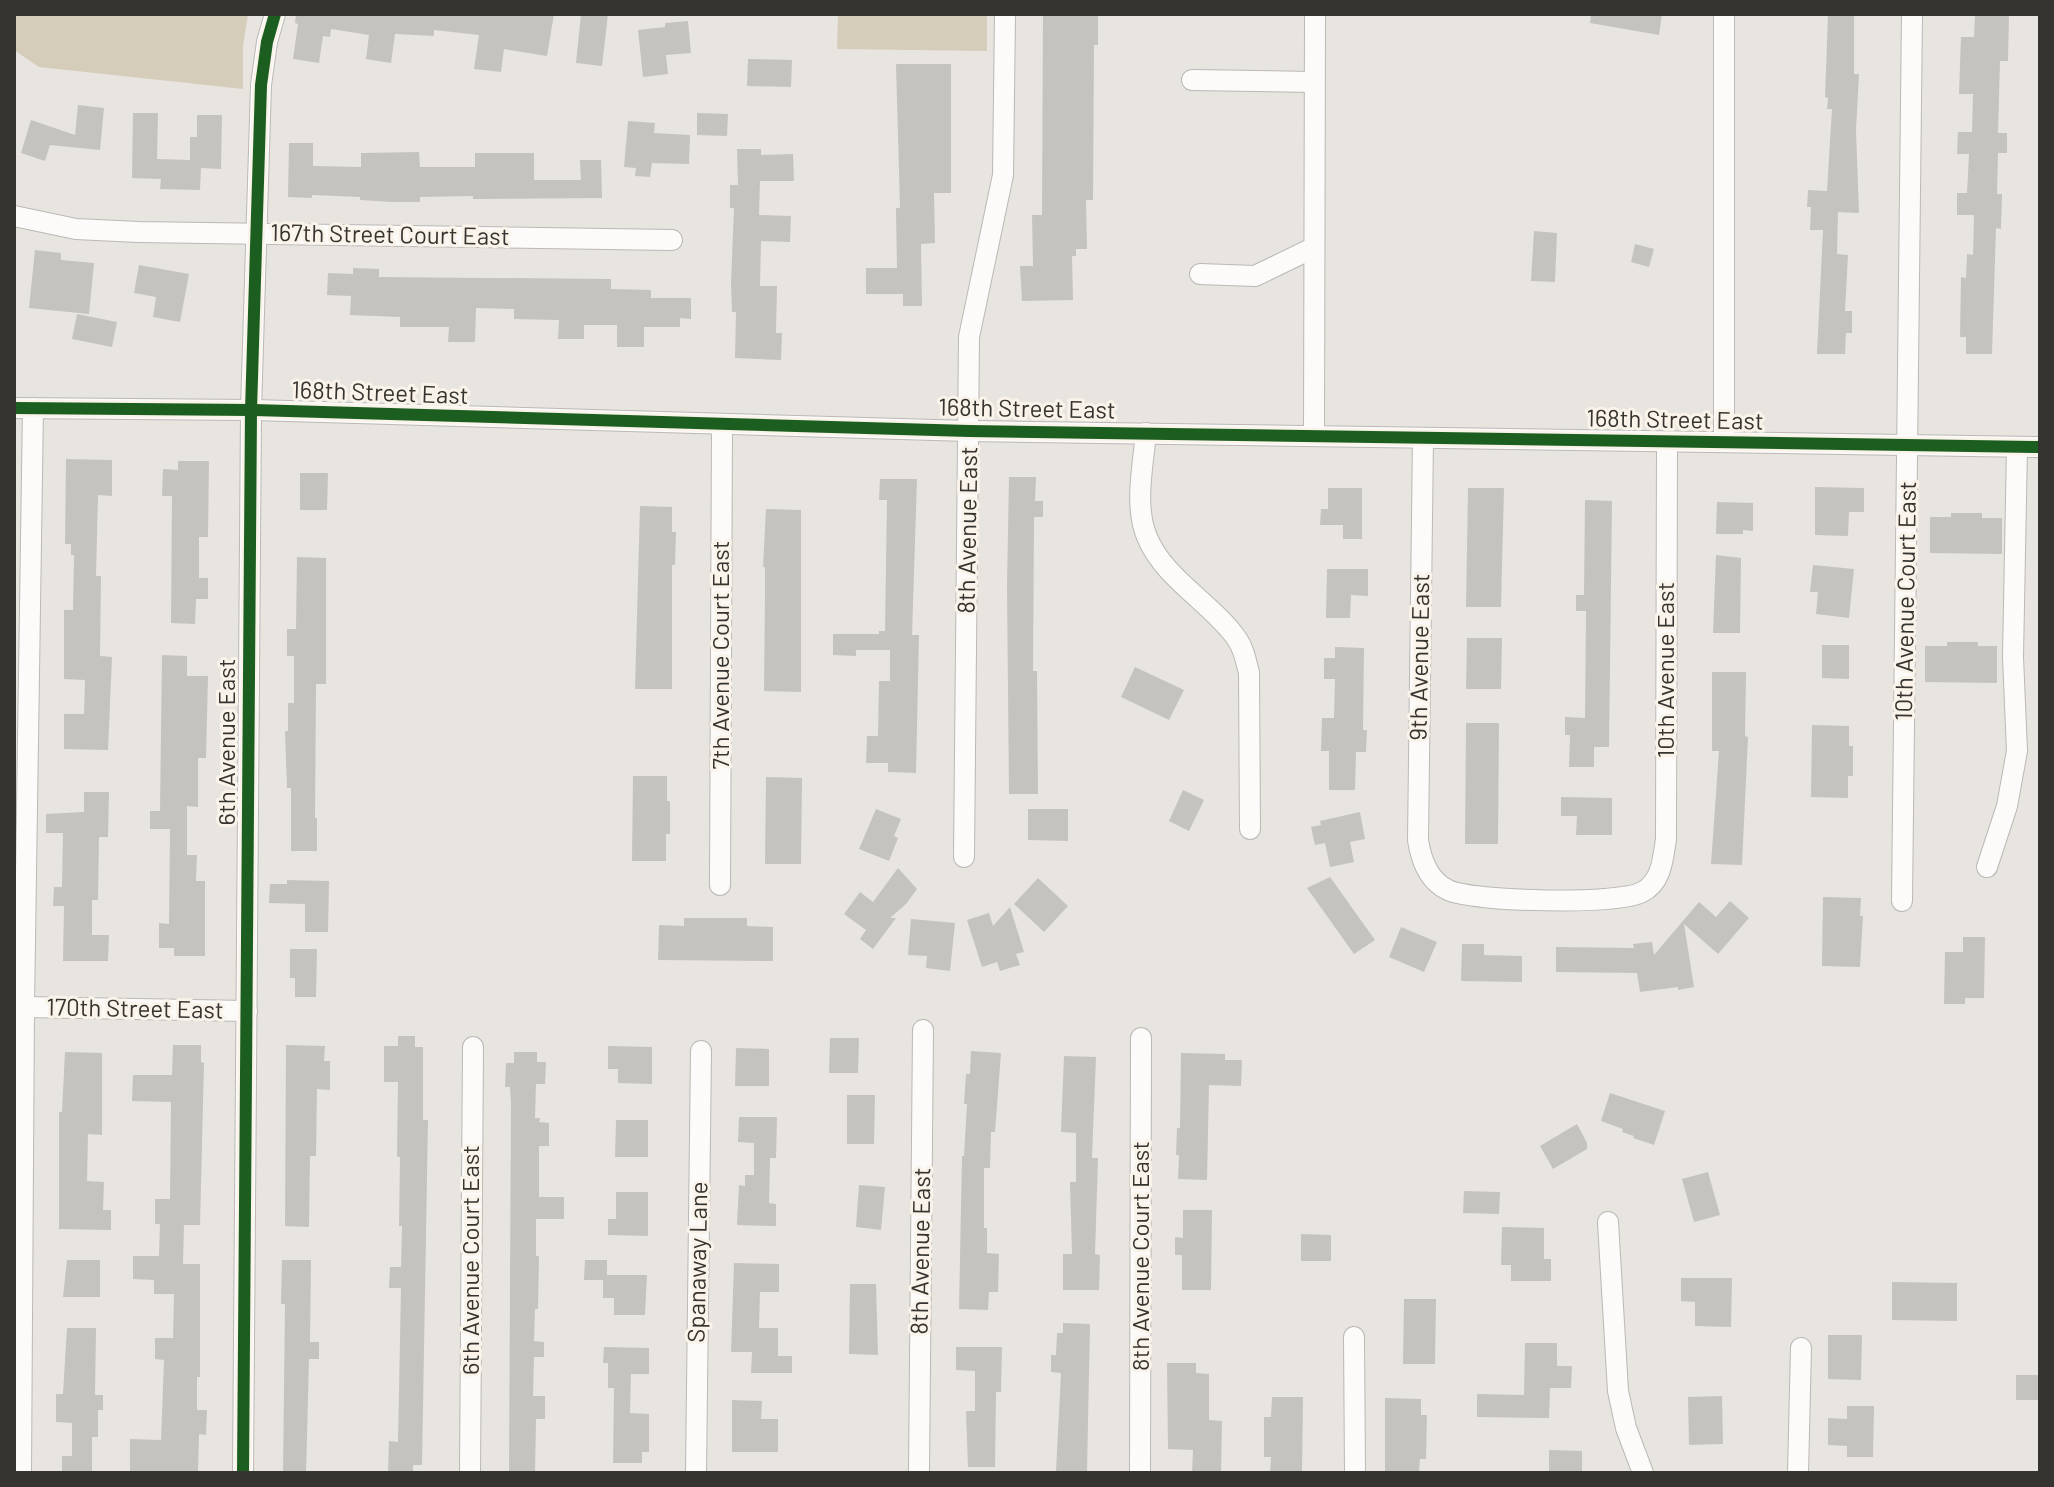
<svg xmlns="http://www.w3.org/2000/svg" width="2054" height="1487" font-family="Barlow,sans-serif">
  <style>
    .green { fill: #d6ccba }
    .building { fill: #c5c3bf }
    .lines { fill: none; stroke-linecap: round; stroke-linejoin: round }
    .minor-casing { stroke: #bbb8b5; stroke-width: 22 }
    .minor { stroke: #fcfbfa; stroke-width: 20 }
    .cycleway-casing { stroke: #f9f3ea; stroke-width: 17 }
    .cycleway { stroke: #1b5e20; stroke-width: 12 }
    .labels { text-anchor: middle; stroke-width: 6; stroke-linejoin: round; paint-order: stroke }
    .street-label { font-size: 24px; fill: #363430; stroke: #f9f3ea }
  </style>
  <rect width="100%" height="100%" fill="#e8e5e0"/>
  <!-- green -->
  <g class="green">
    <path d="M14 14H248L243 46V89L39 67 14 50Z"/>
    <path d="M838 14H987V51L837 49Z"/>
  </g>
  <!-- building -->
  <g class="building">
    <path d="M296 14H554L547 56 504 49 501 72 474 69 479 35 434 30V36L395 34 391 63 366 59 369 35 331 29 330 37 323 36 319 63 293 59 298 24 295 23Z"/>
    <path d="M581 14H608L602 66 576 63Z"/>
    <path d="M1591 14H1662L1659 35 1590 23Z"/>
    <path d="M1828 14H1854V74H1859L1856 130 1859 213 1838 212 1837 254 1848 255 1845 311H1852V333H1846L1845 354H1817L1823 230H1810L1811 207H1807L1808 190 1827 191 1832 109H1827L1828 98 1825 97Z"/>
    <path d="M1975 14H2009L2008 61H2000L1998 133H2007V153H1998L1997 194H2002L2001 229 1996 228 1992 354H1966V337H1960L1961 277 1966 278 1967 254 1973 255 1974 215H1957V193H1967L1969 154H1957L1958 132H1972L1973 94H1959L1961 37H1974Z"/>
    <path d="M1043 15H1098V45H1094L1093 200H1086L1087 249H1076V256H1072L1073 300 1022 301 1020 266H1033L1032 215H1042Z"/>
    <path d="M688 21 691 53 666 55 668 74 643 77 638 30 665 27V23Z"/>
    <path d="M748 59 792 60 791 87 747 86Z"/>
    <path d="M896 64H951V193H934L935 243 921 244 922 306H903V294H866V268H897L896 208H900Z"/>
    <path d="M78 105 104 108 100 150 50 145 45 161 21 153 31 120 75 135Z"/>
    <path d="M133 113H158L157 159 190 160V137H197V115H222L221 169 201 168 200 190 160 189 161 179 132 178Z"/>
    <path d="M697 113 728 114 727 136 697 135Z"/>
    <path d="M628 121 655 123 654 133 690 135 689 164 652 163 650 177 635 176 636 168 624 167Z"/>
    <path d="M289 143H313V166L361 167V153L419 152 420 167H475V153H534V180H581L580 160H601L602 198 473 199V196L420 197V202H392L360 200V197L312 195V198L288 197Z"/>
    <path d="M737 149H761V155L793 154 794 181H760L759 215 791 216 790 242 761 241 760 286H777L776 333H782L781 360 735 358 736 312H732L731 283 734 208H730V185H738Z"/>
    <path d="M1534 231 1557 233 1555 282 1531 281Z"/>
    <path d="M1635 244 1654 249 1649 267 1631 262Z"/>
    <path d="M35 250 61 253V260L94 263 89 314 29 308Z"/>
    <path d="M139 265 189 274 180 322 153 317 156 297 134 293Z"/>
    <path d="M353 268 379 269V277L611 279V289L651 290V298H691V319L680 318V327H644V347H617V325H584V339H558L559 320 514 319V309L476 308 475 342H448L449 327H400V317L350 315 351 296 327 295 328 273 353 274Z"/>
    <path d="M77 314 117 322 112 347 72 339Z"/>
    <path d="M66 459 112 460V496L98 495 96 576H101L100 656 112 657 108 750 64 749V714H84L85 680 64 679V610H73L74 555H71V544H65Z"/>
    <path d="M178 461H209L208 537H199V578H208V599H196L195 624 171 623 172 496H162L163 469 178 470Z"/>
    <path d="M300 473H328L327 510H300Z"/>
    <path d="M1009 477H1036L1035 501H1043V517H1034L1033 671H1037L1038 794H1009L1007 586Z"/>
    <path d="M880 479H917L912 635H919L916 773 888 772V763H866L867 736H878L879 681H890V650H856V656L833 655V634H879V631H885L887 500H879Z"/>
    <path d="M1815 487 1864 488V512H1849L1848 536 1815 535Z"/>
    <path d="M1328 488H1362V539H1343V525H1320L1321 509H1328Z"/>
    <path d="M1468 488H1504L1501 607H1466Z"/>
    <path d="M1585 500 1612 501 1609 747H1594V767H1569L1570 735H1565V717L1585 718 1586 611H1576V595H1584Z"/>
    <path d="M1717 502 1753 503V531L1743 530V534H1716Z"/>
    <path d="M640 506 672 507V532H676L675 565H672V689H635Z"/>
    <path d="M766 509 801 510V692L764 691 765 594V567H763Z"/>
    <path d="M1951 513H1982V518H2002V554L1930 553V517H1951Z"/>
    <path d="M1716 555 1741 558 1740 633H1713Z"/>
    <path d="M297 557 326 558V684H316L315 818H317V851H291V788H287L285 731H288V703H294V656H287V629H296Z"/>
    <path d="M1813 565 1854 569 1849 618 1816 614 1818 592H1810Z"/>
    <path d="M1327 569H1368V596L1351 595 1350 618H1326Z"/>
    <path d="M1467 638H1502L1501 689H1466Z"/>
    <path d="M1947 642H1978V646H1997V683L1925 682V646H1947Z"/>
    <path d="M1822 645H1849V679L1822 678Z"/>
    <path d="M1335 647 1364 648 1363 730H1367L1366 752H1356L1355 790H1329V751H1321L1322 718H1334L1335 679H1324V658H1335Z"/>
    <path d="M162 655 187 656V676H208L206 758H198V807L187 806V855H197L196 881H205V956H174V948H159V923L169 924 170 829H150V811H160Z"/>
    <path d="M1135 667 1184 690 1169 720 1121 697Z"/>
    <path d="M1712 672H1746L1745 736 1748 737 1742 865 1711 864 1719 751H1712Z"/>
    <path d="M1466 723H1499L1498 844H1465Z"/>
    <path d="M1812 725 1849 726V746H1853V776H1848V798L1811 797Z"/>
    <path d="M633 776H667V801H670V834H666V861H632Z"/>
    <path d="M766 777 802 778 801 864H765Z"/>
    <path d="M1183 790 1204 800 1189 831 1169 821Z"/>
    <path d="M84 792H109L108 837H99L98 900H92V935H109L108 961H63L64 906H53L54 887H62L63 833H46V814L84 812Z"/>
    <path d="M1561 797 1612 798V835H1576L1577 816H1561Z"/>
    <path d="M876 809 901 819 894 836 898 838 889 861 859 849Z"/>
    <path d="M1028 809H1068V841L1028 840Z"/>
    <path d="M1360 812 1365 839 1350 842 1354 862 1330 867 1325 843 1315 845 1311 827 1321 825 1320 821Z"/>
    <path d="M898 868 917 889 906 904 890 918H896L873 949 860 939 866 930 844 914 860 892 873 902Z"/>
    <path d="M1330 877 1375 940 1354 954 1307 888Z"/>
    <path d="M1038 878 1068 906 1044 932 1014 904Z"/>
    <path d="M287 880 329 881 328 932H305V904L269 903 270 884H287Z"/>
    <path d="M1823 897 1861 898 1860 916H1863L1860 967 1822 966Z"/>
    <path d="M1730 901 1749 918 1718 954 1684 924 1694 987 1678 990V987L1640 992 1637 973 1556 972V947L1634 948 1633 944 1652 942 1654 955 1699 902 1716 917Z"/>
    <path d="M1010 907 1024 952 1016 954 1020 965 1000 971 997 962 982 967 967 920 989 913 993 926Z"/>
    <path d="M684 918H747V926L773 927V961L658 960 659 925 684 926Z"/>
    <path d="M911 919 955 923 950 971 926 968 927 956 908 955Z"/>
    <path d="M1401 927 1437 942 1424 972 1389 957Z"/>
    <path d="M1963 937H1985L1984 998H1965V1004H1944L1945 952H1963Z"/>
    <path d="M1462 944H1484V955L1522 956V982L1461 981Z"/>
    <path d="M290 949H317L316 997H295V978H290Z"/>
    <path d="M398 1036H415V1047H423V1120H428L422 1465H413V1473H388L389 1441 398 1442 401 1288H389L390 1267H401L402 1226H399L400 1157H397L398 1082H384V1046H398Z"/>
    <path d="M830 1038H859L858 1073H829Z"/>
    <path d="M173 1045H201V1062L204 1063 200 1225H184L183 1264H200V1377H197V1410H207L206 1435 199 1434 198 1473H130V1439L161 1440 164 1360 155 1359V1338H173L174 1294H154V1280L133 1279V1256H159L160 1224H155V1199H170L171 1102 132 1101 133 1075H172Z"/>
    <path d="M286 1045 325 1046 324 1061H330V1090L317 1089 316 1156H310L309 1227 285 1226Z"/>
    <path d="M608 1046 652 1047V1084L618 1083V1069H608Z"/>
    <path d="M736 1048 769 1049V1086H735Z"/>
    <path d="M971 1051 1001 1053 995 1132H991L990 1168H984V1228H987V1253L999 1254 998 1292H989L988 1310 959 1309 962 1156H964L967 1104H964L966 1074H970Z"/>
    <path d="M65 1052 102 1053V1135L88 1134 87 1181 104 1182 103 1210H111V1230L59 1229V1112H62Z"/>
    <path d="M514 1052H537V1062H546L545 1084H536L535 1118H540L539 1122 549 1123V1146H539V1197H564V1219H536V1256H539L538 1309H535L534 1341 544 1342V1357H534L533 1396H545V1419H536L535 1473H509L511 1104 510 1087H505L506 1063H514Z"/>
    <path d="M1181 1053 1225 1054V1060H1242L1241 1086 1209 1085 1207 1180 1178 1179 1179 1155H1176L1177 1128H1180Z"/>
    <path d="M1064 1056 1096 1057 1092 1158H1098L1095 1254 1100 1255 1099 1290H1063V1254H1072L1070 1182H1076V1133L1061 1132Z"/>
    <path d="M1610 1093 1665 1111 1654 1145 1633 1138 1634 1136 1622 1132 1623 1129 1601 1121Z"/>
    <path d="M847 1095H875L874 1144H847Z"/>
    <path d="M739 1117H777L776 1158H770L769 1203 776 1204V1226L737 1225 739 1185 745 1186V1175H754V1143L738 1142Z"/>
    <path d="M616 1120H648V1157H615Z"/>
    <path d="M1577 1124 1587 1143V1149L1553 1169 1540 1146Z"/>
    <path d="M1708 1172 1720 1215 1694 1222 1682 1179Z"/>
    <path d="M859 1185 885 1187 881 1230 856 1227Z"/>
    <path d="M1464 1191 1500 1192 1499 1214 1463 1213Z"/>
    <path d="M616 1192H648V1236L608 1235V1219H616Z"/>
    <path d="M1183 1210H1212L1211 1290H1182V1255H1175V1237L1183 1238Z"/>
    <path d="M1502 1227 1544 1228V1259H1551V1281H1511V1265H1501Z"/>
    <path d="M1301 1234 1331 1235V1261H1301Z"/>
    <path d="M67 1260H100V1297H63Z"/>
    <path d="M282 1260H311L310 1342H319V1359H309L306 1473H283L285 1304H281Z"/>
    <path d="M585 1260H607V1275H647L645 1315H614V1298H603V1280H584Z"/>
    <path d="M734 1263 779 1264V1292H760L759 1328H778V1356H792V1373H751L752 1352H731Z"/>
    <path d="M1681 1278H1732L1731 1327 1695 1326V1302L1681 1301Z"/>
    <path d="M1892 1282 1957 1283V1321L1892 1320Z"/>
    <path d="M850 1284H876L878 1355 849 1354Z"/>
    <path d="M1404 1299H1436L1435 1364H1403Z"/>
    <path d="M1063 1323 1090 1324 1087 1471H1056L1061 1373 1051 1372V1355H1056L1057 1333H1063Z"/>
    <path d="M67 1328H96L95 1395H103V1410H98V1437H92V1473H62V1456H72V1423L56 1422V1394H63Z"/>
    <path d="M1828 1335H1862L1861 1380 1828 1379Z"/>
    <path d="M1525 1343H1557V1366H1572L1571 1388H1550L1549 1418 1477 1417V1394L1524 1395Z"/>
    <path d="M604 1347 649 1348V1374H631L630 1413 649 1414V1452H642V1463H613L614 1388H608V1363H603Z"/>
    <path d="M956 1347H1002L1001 1392H996L995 1467H968L966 1411H975V1371L956 1370Z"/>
    <path d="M1167 1363H1196V1373L1209 1374V1420L1222 1421 1221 1473H1192L1193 1450 1168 1449Z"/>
    <rect x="2016" y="1375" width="24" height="25"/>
    <path d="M1722 1396 1723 1444 1689 1445 1688 1397Z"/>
    <path d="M1272 1397H1303L1302 1473H1270L1271 1457H1264V1417H1271Z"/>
    <path d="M1385 1398 1421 1399V1415H1427L1426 1459H1420L1419 1473H1385Z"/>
    <path d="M732 1400 762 1401 761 1419H778V1452H732Z"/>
    <path d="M1847 1406H1874L1873 1457H1847V1446L1828 1445V1418L1847 1419Z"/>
    <path d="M1549 1450 1582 1451V1473H1549Z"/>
  </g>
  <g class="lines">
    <defs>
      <g id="minor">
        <path d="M1724 14V442"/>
        <path d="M1192 80 1314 82"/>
        <path d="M14 216 76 229 138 232 672 240"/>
        <path d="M1200 274 1255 276 1313 248"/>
        <path d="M14 408 251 410 969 431 2040 447"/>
        <path d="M1146 433C1143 466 1134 506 1147 537 1164 579 1212 603 1237 639 1244 649 1246 661 1249 673L1250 829"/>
        <path d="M1314 436 1315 14"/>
        <path d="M1423 438 1418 840C1421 860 1429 881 1448 890 1473 902 1619 905 1642 892 1662 882 1663 858 1666 839L1667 442"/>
        <path d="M964 857 969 337 1003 175 1005 14"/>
        <path d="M1987 867 2007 806 2017 751 2013 657 2017 447"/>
        <path d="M720 885 722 426"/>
        <path d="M1902 901 1912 14"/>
        <path d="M24 1007 247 1011"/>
        <path d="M1608 1222 1618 1391 1626 1428 1643 1473"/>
        <path d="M1354 1337 1355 1473"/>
        <path d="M21 1473 24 1007 33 408"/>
        <path d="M243 1473 251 410 261 85 267 42 275 14"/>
        <path d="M470 1473 473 1047"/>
        <path d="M696 1473 701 1051"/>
        <path d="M919 1473 923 1030"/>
        <path d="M1140 1473 1141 1038"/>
        <path d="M1798 1473 1801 1348"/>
      </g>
    </defs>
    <!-- minor casing -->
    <use href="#minor" class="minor-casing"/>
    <!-- minor -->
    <use href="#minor" class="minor"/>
    <defs>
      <g id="cycleway">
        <path d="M14 408 251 410 969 431 2040 447"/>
        <path d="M243 1473 251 410 261 85 267 42 275 14"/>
      </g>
    </defs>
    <!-- cycleway casing -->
    <use href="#cycleway" class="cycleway-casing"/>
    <!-- cycleway -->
    <use href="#cycleway" class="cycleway"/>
  </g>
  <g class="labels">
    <!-- street labels -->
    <g class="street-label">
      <text transform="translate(390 235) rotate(1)" y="8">167th Street Court East</text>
      <text transform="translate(380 393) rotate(2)" y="8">168th Street East</text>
      <text transform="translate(1027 409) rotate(1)" y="8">168th Street East</text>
      <text transform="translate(1675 420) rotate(1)" y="8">168th Street East</text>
      <text transform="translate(968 530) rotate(-89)" y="8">8th Avenue East</text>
      <text transform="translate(1906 601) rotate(-89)" y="8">10th Avenue Court East</text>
      <text transform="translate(721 655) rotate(-90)" y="8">7th Avenue Court East</text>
      <text transform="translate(1420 657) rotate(-89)" y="8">9th Avenue East</text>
      <text transform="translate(1666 670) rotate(-90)" y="8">10th Avenue East</text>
      <text transform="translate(227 742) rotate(-90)" y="8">6th Avenue East</text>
      <text transform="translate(135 1009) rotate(1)" y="8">170th Street East</text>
      <text transform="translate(921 1251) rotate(-89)" y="8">8th Avenue East</text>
      <text transform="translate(1141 1256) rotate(-90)" y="8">8th Avenue Court East</text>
      <text transform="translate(471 1260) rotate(-90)" y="8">6th Avenue Court East</text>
      <text transform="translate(698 1262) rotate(-89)" y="8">Spanaway Lane</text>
    </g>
  </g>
  <!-- border -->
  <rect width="2054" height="1487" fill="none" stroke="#363430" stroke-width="32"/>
</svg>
